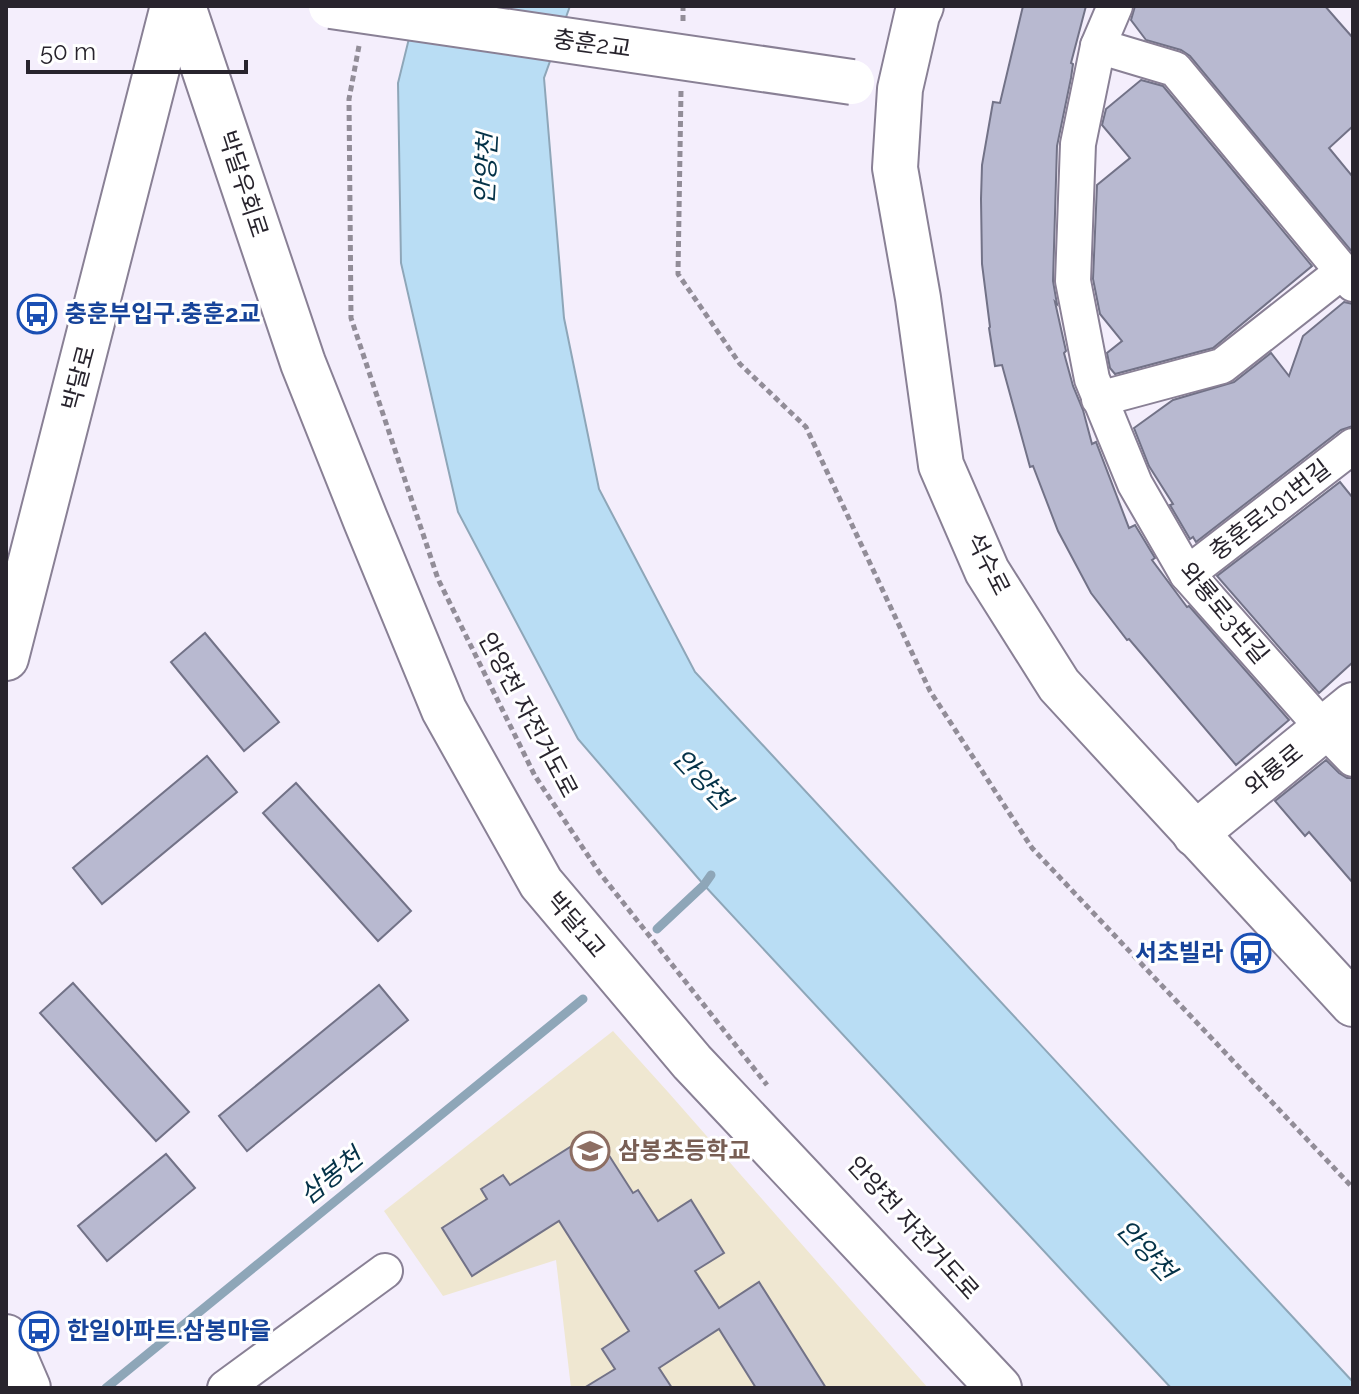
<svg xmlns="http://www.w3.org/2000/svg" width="1359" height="1394" font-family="Raleway,'Noto Sans KR',sans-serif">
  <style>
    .education { fill: #efe7d1 }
    .water { fill: #b9ddf4; stroke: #8ea6b8; stroke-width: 2 }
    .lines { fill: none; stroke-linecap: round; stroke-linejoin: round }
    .stream { stroke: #8ea6b8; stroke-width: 9 }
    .building { fill: #b8b9d0; stroke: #727287; stroke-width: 2 }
    .minor-casing { stroke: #898095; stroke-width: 38 }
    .tertiary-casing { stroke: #898095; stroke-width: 48 }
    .path { stroke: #928d98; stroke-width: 5; stroke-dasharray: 6 4; stroke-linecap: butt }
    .minor { stroke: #fff; stroke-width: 34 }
    .tertiary { stroke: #fff; stroke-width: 44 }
    .tertiary-bridge-casing { stroke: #898095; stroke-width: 48; stroke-linecap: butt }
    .tertiary-bridge { stroke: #fff; stroke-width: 44 }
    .labels { text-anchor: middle; stroke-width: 6; stroke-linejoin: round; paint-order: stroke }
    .street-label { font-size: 24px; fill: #28242d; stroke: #fff }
    .transit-label { font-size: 24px; font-weight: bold; fill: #164399; stroke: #fff; text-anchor: start }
    .education-label { font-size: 24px; font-weight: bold; fill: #785e54; stroke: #fff; text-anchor: start }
    .water-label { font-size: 26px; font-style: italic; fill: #043248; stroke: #fff }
  </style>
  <rect width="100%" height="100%" fill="#f4eefc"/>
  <!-- education -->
  <path class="education" d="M613 1031 668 1092 928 1388H571L556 1260 443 1296 384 1211Z"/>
  <!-- water -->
  <path class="water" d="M417 6H570L544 78 564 318 599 489 695 672 1353 1382V1388H1171L704 885 578 739 458 512 401 263 398 83Z"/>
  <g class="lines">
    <!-- stream -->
    <g class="stream">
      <path d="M657 929 704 885 711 875"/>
      <path d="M106 1388 583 999"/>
    </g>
  </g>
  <!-- building -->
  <g class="building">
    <path d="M1023 6H1086L1071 63 1073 64 1071 78 1057 146 1053 281 1057 304 1055 302 1066 351 1064 353 1073 386 1083 410 1092 444 1096 442 1129 528 1135 525 1155 558 1152 560 1187 607 1189 606 1289 720 1236 765 1129 639 1127 640 1091 593 1058 531 1033 466 1030 467 1002 365 995 366 989 328 990 327 982 264 981 199 982 165 993 102 1000 103Z"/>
    <path d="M1135 6H1325L1338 21 1353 38V126L1329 148 1353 177V253L1190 56 1181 50 1146 40 1131 20Z"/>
    <path d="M1141 80 1163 86 1312 266 1213 348 1115 374 1110 368 1107 353 1122 341 1100 314 1093 279 1097 185 1130 158 1102 125 1106 109Z"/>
    <path d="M1344 302 1353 304V426L1341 430 1196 542 1193 537 1190 539 1170 505 1173 504 1149 466 1134 428 1173 400 1234 382 1271 353 1289 376 1303 336Z"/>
    <path d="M1340 482 1353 498V662L1319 693 1217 576Z"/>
    <path d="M205 633 279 722 244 751 171 662Z"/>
    <path d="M207 756 237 792 102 904 73 868Z"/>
    <path d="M1326 760 1339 773 1347 778H1353V883L1309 832 1305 836 1275 801Z"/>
    <path d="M296 783 411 911 378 941 263 813Z"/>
    <path d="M73 983 189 1112 156 1141 40 1013Z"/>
    <path d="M379 985 408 1020 247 1151 219 1116Z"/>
    <path d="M594 1132 633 1193 638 1190 658 1221 691 1200 724 1253 695 1271 719 1308 759 1282 826 1388H756L719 1329 659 1368 672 1388H584L615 1369 602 1349 629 1331 559 1221 472 1276 442 1228 487 1199 481 1189 503 1175 510 1185Z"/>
    <path d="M166 1154 195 1188 107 1261 78 1226Z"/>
  </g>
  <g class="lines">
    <defs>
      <g id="minor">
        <path d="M1115 6 1098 46 1078 144 1073 281 1092 379 1135 484 1187 574 1324 729 1353 759"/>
        <path d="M1098 46 1175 69 1353 284"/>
        <path d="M1099 399 1222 366 1343 271"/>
        <path d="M1187 574 1353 446"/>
        <path d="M225 1388 385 1271"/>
      </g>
      <g id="tertiary">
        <path d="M183 6 303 363 366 521 444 710 541 883 692 1062 999 1388"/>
        <path d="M921 6 917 15 900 89 895 168 918 298 941 465 987 571 1059 685 1353 1004"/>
        <path d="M6 658 173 6"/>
        <path d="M1195 834 1353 705"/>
        <path d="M6 1337 28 1388"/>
      </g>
    </defs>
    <!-- minor casing -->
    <use href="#minor" class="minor-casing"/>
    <!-- tertiary casing -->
    <use href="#tertiary" class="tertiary-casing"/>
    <!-- path -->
    <g class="path">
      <path d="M683 21V6"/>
      <path d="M359 46 349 99 351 318 438 579 535 776 599 872 767 1085"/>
      <path d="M681 91 678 274 740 364 806 427 930 691 1032 848 1353 1188"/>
    </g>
    <!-- minor -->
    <use href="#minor" class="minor"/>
    <!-- tertiary -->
    <use href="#tertiary" class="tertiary"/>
    <defs>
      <path id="tertiary-bridge" d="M331 6 852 82"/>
    </defs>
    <!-- tertiary-bridge casing -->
    <use href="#tertiary-bridge" class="tertiary-bridge-casing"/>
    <!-- tertiary-bridge -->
    <use href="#tertiary-bridge" class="tertiary-bridge"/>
  </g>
  <!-- icons -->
  <defs>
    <symbol id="bus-ring" viewBox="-11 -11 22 22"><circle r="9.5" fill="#fff" stroke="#1a4fb4" stroke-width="1.5"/><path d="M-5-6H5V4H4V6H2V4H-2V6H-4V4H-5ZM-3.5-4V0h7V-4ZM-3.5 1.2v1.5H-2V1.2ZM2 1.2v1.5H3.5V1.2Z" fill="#1a4fb4"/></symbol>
    <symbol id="school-ring" viewBox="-11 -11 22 22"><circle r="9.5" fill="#fff" stroke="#8d6e63" stroke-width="1.5"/><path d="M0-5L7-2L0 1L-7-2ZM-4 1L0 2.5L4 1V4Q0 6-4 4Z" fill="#8d6e63"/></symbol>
  </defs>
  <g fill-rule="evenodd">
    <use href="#bus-ring" x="15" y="292" width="44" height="44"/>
    <use href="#bus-ring" x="1229" y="931" width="44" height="44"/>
    <use href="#school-ring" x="568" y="1129" width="44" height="44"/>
    <use href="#bus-ring" x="17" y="1309" width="44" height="44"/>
  </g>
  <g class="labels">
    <!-- street labels -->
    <g class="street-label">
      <text transform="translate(592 44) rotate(8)" y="8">충훈2교</text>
      <text transform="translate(243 184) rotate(72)" y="8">박달우회로</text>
      <text transform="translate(79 378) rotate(-75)" y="8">박달로</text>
      <text transform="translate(1270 510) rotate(-38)" y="8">충훈로101번길</text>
      <text transform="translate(988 564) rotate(63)" y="8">석수로</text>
      <text transform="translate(1224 613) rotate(50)" y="8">와룡로3번길</text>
      <text transform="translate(528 715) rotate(62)" y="8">안양천 자전거도로</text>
      <text transform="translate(1274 770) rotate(-39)" y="8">와룡로</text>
      <text transform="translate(576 925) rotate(50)" y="8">박달1교</text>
      <text transform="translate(913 1228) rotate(48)" y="8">안양천 자전거도로</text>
    </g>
    <!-- transit labels -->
    <g class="transit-label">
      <text x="65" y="322">충훈부입구.충훈2교</text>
      <text x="1223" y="961" text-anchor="end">서초빌라</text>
      <text x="67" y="1339">한일아파트.삼봉마을</text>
    </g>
    <!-- education labels -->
    <g class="education-label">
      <text x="618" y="1159">삼봉초등학교</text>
    </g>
    <!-- water labels -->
    <g class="water-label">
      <text transform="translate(486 169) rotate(-87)" y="9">안양천</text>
      <text transform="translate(702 779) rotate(47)" y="9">안양천</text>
      <text transform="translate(331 1176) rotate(-39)" y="9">삼봉천</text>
      <text transform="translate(1146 1250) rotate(47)" y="9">안양천</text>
    </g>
  </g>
  <!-- border -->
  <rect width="1359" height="1394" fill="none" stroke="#28242d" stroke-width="16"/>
  <!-- scale -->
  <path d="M28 60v12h218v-12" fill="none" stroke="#28242d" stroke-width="4"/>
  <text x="40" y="60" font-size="24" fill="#28242d" stroke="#ffffff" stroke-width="6" paint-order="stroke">50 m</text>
</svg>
